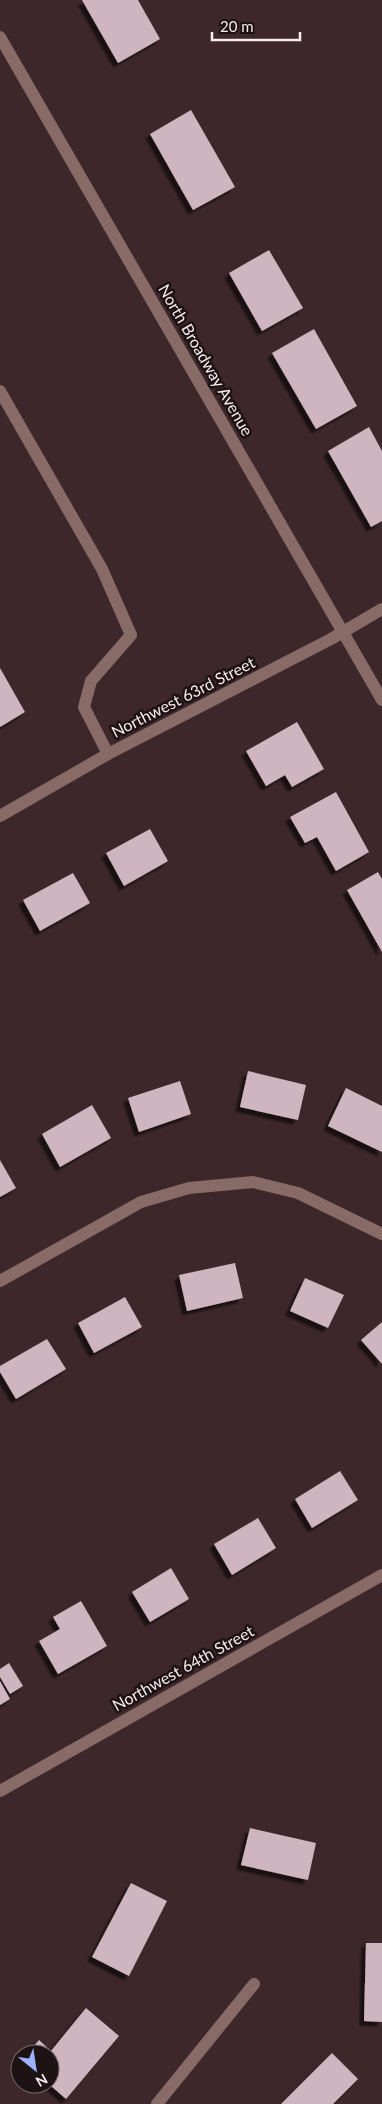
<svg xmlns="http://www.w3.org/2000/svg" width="382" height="2104" font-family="Lato,sans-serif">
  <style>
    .building { fill: #ceb5c0; filter: url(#shadow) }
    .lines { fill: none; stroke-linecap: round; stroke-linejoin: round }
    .minor { stroke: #886b67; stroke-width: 12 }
    .labels { text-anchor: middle; stroke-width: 5; stroke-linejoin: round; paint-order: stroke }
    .street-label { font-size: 16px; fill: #f9eaec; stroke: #1d1314 }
  </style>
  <defs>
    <filter id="shadow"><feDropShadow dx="-4.5" dy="4.5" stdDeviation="1" flood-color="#0009"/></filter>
  </defs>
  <rect width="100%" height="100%" fill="#3d272a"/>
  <!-- building -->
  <g class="building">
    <path d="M82 0H138L160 39 118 63Z"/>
    <path d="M191 110 235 187 193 210 150 134Z"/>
    <path d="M269 250 303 308 262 331 229 273Z"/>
    <path d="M314 329 357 406 316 429 272 353Z"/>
    <path d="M369 427 382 451V521L371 527 328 451Z"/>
    <path d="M0 668 25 712 0 727Z"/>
    <path d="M297 722 324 769 292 787 285 775 266 786 246 751Z"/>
    <path d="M336 792 369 852 336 871 317 837 305 843 290 817Z"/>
    <path d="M150 829 168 861 124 886 106 853Z"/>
    <path d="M378 872 382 879V952L347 890Z"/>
    <path d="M73 873 90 903 40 931 23 900Z"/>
    <path d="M248 1071 306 1085 298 1120 240 1107Z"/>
    <path d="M180 1081 191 1114 139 1132 128 1098Z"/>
    <path d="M346 1088 382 1106V1152L328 1126Z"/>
    <path d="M92 1105 111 1138 60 1167 42 1134Z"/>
    <path d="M0 1160 16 1188 0 1197Z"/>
    <path d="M235 1263 243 1298 187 1311 179 1275Z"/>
    <path d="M305 1278 344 1295 328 1328 290 1311Z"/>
    <path d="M125 1297 142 1327 94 1353 78 1323Z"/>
    <path d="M382 1322V1364L361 1340Z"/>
    <path d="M47 1339 66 1369 16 1399 0 1372V1366Z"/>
    <path d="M340 1471 358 1500 312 1528 295 1499Z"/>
    <path d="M258 1518 276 1548 232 1575 214 1544Z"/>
    <path d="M171 1568 189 1599 150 1622 132 1592Z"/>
    <path d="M81 1601 107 1646 58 1674 39 1641 60 1629 53 1617Z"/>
    <path d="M9 1663 23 1686 10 1694 0 1677V1669Z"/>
    <path d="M0 1681 10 1699 0 1705Z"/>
    <path d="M250 1828 316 1843 308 1880 241 1865Z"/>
    <path d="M131 1883 167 1901 129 1976 92 1957Z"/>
    <path d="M366 1943H382V2022L364 2021Z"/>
    <path d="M86 2008 119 2036 66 2099 50 2085V2054H27L39 2040 51 2051Z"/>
    <path d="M332 2053 358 2079 333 2104H281Z"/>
  </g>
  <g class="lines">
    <!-- minor -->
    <g class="minor">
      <path d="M0 37 382 700"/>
      <path d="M0 391 102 569 131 635 91 681 84 707 108 754"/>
      <path d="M0 816 108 754 331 639 382 609"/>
      <path d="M0 1281 141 1202 189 1188 253 1182 298 1193 382 1234"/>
      <path d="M0 1791 382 1575"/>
      <path d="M157 2104 254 1984"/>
    </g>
  </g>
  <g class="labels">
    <!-- street labels -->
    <g class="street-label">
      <text transform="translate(206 360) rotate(60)" y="6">North Broadway Avenue</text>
      <text transform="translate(183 697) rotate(-27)" y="6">Northwest 63rd Street</text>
      <text transform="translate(183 1668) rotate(-29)" y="6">Northwest 64th Street</text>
    </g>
  </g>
  <!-- north arrow -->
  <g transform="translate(35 2069) rotate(150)"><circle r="24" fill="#1d1314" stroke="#75696a"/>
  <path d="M0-4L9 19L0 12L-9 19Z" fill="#9eb3fd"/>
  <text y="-8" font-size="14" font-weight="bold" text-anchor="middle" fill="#f9eaec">N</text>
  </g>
  <!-- scale -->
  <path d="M212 32v8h88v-8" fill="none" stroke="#f9eaec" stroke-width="2.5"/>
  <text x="220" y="32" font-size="15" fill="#f9eaec" stroke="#1d1314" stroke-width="4" paint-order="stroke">20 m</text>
</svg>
